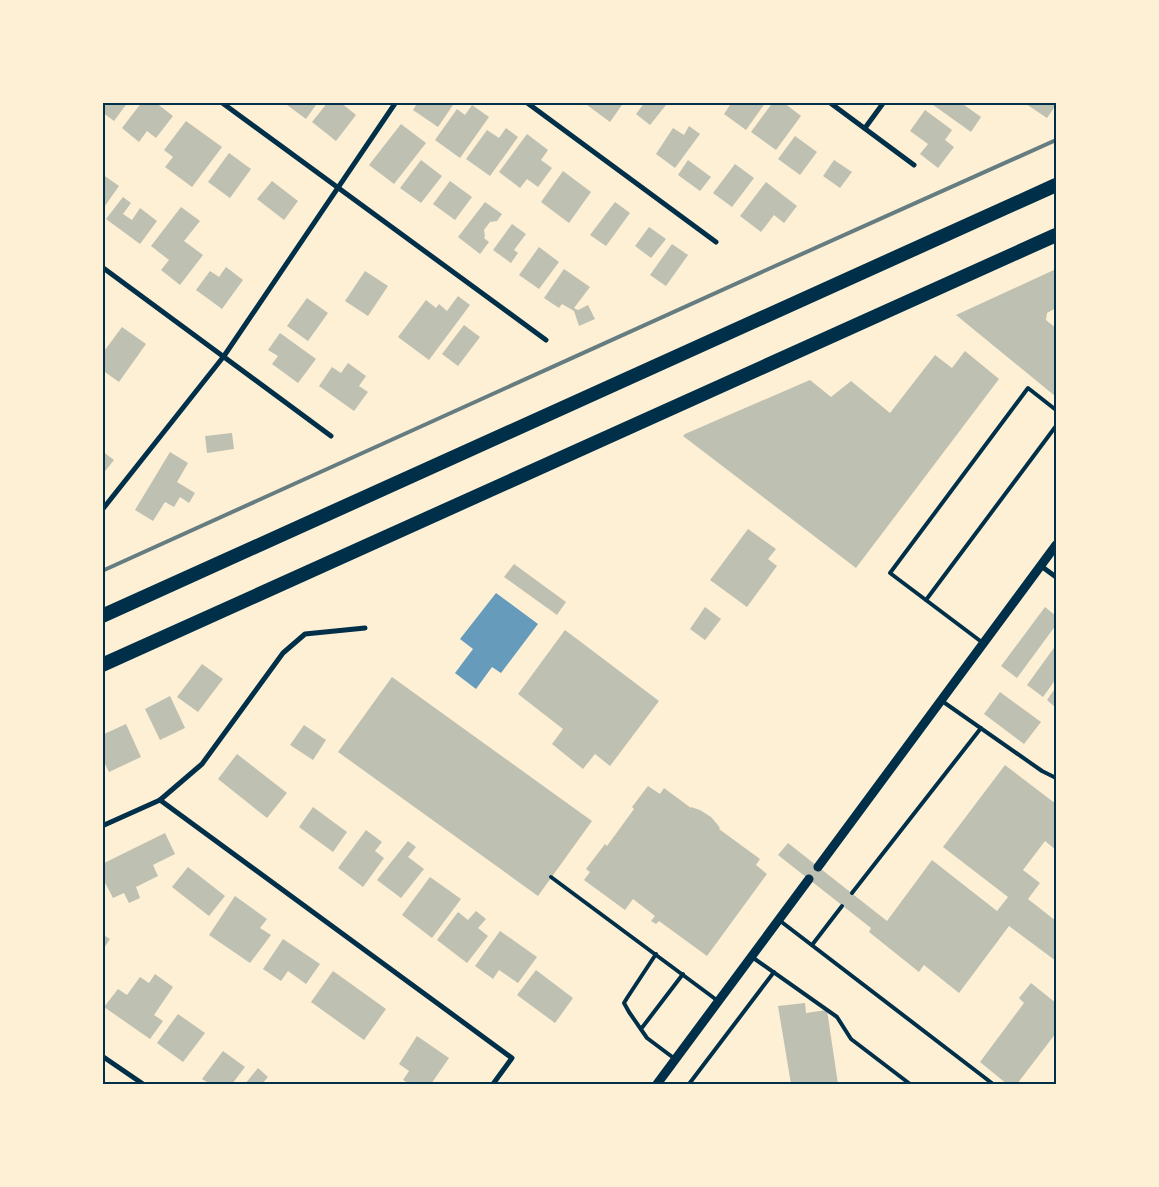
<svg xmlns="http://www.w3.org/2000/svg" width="1159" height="1187" font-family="Manrope,sans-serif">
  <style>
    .water { fill: #669bbc }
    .building { fill: #bec0b2 }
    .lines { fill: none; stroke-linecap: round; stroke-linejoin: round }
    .service { stroke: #003049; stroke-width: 4 }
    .minor { stroke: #003049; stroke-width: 5 }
    .tertiary { stroke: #003049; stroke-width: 9 }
    .motorway { stroke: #003049; stroke-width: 14 }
    .rail { stroke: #657d81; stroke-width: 4 }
    .neatline { fill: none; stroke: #003049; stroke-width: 2 }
  </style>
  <rect width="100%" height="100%" fill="#fdf0d5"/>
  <!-- water -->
  <path class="water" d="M496 593 538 624 501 673 492 667 476 689 455 673 473 649 460 639Z"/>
  <!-- building -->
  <g class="building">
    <path d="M102 102H128L114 121 102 112Z"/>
    <path d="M142 102H155L173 116 156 138 147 131 139 142 122 128Z"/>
    <path d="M283 102H318L306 119Z"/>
    <path d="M328 102H340L356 115 336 141 312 122Z"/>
    <path d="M418 102H455L438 127 413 110Z"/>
    <path d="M583 102H624L610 122Z"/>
    <path d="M645 102H662L666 105 650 125 636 114Z"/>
    <path d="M732 102H766L746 130 724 114Z"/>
    <path d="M773 102H783L801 116 776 150 751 132Z"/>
    <path d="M929 102H960L981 117 971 132Z"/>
    <path d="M1027 102H1056V105L1047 118 1026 104Z"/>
    <path d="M472 105 489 117 460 158 435 140 457 109 465 115Z"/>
    <path d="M925 110 952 130 945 140 954 147 938 168 920 154 928 144 910 131Z"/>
    <path d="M186 121 222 147 192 187 165 167 173 157 164 150Z"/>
    <path d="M401 124 426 143 394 184 369 165Z"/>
    <path d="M689 126 700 134 675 168 656 154 673 128 684 135Z"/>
    <path d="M506 128 518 137 490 176 466 159 487 130 499 138Z"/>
    <path d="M527 134 548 150 541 160 552 168 538 187 527 179 520 188 499 172Z"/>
    <path d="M795 136 817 152 800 175 778 159Z"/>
    <path d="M229 153 251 169 230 198 208 182Z"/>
    <path d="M421 160 442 176 421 203 400 188Z"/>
    <path d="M688 160 711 177 700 191 678 175Z"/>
    <path d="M834 160 852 172 840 188 823 176Z"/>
    <path d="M735 164 754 178 732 207 713 193Z"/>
    <path d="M563 171 591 192 569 223 541 202Z"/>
    <path d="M102 174 119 186 102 210Z"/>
    <path d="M272 181 298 201 284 220 257 199Z"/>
    <path d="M450 181 472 197 455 220 433 204Z"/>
    <path d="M766 182 797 206 784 223 774 215 761 232 740 216Z"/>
    <path d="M123 197 131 203 123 214 132 220 140 208 157 221 140 244 106 219Z"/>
    <path d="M485 202 502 214 497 221 490 222 484 230 485 236 484 238 489 242 480 254 458 237Z"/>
    <path d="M615 202 630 213 606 246 590 235Z"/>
    <path d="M181 207 200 221 184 241 203 255 180 285 161 270 169 260 151 246Z"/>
    <path d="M512 224 526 234 514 250 518 253 511 263 493 250Z"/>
    <path d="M649 227 666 239 651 258 635 246Z"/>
    <path d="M672 244 688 255 666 286 650 275Z"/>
    <path d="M539 247 559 262 539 289 519 275Z"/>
    <path d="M226 267 243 280 222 309 196 290 210 271 219 277Z"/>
    <path d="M564 269 590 287 574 308 578 310 588 305 595 319 579 326 574 311 562 304 559 308 544 298Z"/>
    <path d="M1056 269V308L1047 313 1046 320 1056 328V394L1055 396 956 315Z"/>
    <path d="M365 271 388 286 368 316 345 301Z"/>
    <path d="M458 296 470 305 429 360 398 337 426 300 436 308 439 304 447 311Z"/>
    <path d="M307 298 328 313 308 341 287 326Z"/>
    <path d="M464 325 480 337 458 366 442 354Z"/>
    <path d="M122 327 146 344 119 382 102 370V354Z"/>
    <path d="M280 333 316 359 298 383 272 364 278 356 268 350Z"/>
    <path d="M965 351 999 379 856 568 683 436 685 434 810 380 831 397 851 381 890 413 935 355 952 368Z"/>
    <path d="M348 363 366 376 359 386 368 392 354 411 319 386 332 367 341 373Z"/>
    <path d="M232 433 234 449 207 453 205 436Z"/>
    <path d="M102 451 114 460 102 475Z"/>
    <path d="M170 452 188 463 177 482 195 493 189 503 180 497 174 507 165 502 153 521 135 510Z"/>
    <path d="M748 529 776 549 768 559 777 566 747 607 710 580Z"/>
    <path d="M514 564 566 602 557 615 504 577Z"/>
    <path d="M705 607 721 619 705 640 690 629Z"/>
    <path d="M1045 607 1056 616V625L1017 678 1001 666Z"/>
    <path d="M565 630 659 701 610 766 595 754 583 769 552 744 563 729 518 694Z"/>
    <path d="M1056 645V679L1043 697 1027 685Z"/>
    <path d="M202 664 223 679 198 712 177 697Z"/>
    <path d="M392 677 592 821 538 896 338 752Z"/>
    <path d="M1056 687V708L1047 700Z"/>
    <path d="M1000 692 1041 722 1024 744 984 714Z"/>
    <path d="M170 696 185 728 160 740 145 709Z"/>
    <path d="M126 724 141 757 109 772 102 758V735Z"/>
    <path d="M304 725 326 740 313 760 290 745Z"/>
    <path d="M237 754 287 793 267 818 218 779Z"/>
    <path d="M1005 765 1056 804V850L1045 841 1023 870 1040 883 1028 899 1056 921V961L1009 926 959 993 924 965 919 972 869 932 871 928 778 855 788 843 887 921 932 860 997 911 1008 897 943 847Z"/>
    <path d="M648 786 660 794 664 788 691 808V807L700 810 711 817 717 824 720 828 719 829 760 859 756 865 767 874 707 956 659 921 656 924 651 921 655 916 633 899 625 910 584 880 590 872 586 869 605 844 607 846 634 809 632 807Z"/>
    <path d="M313 807 347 832 333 852 299 827Z"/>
    <path d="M366 830 382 842 375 851 384 858 363 887 338 868Z"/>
    <path d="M165 833 175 854 153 865 158 876 136 887 140 898 129 903 124 893 113 898 102 877V864Z"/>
    <path d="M408 841 416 847 408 857 424 869 401 898 377 880Z"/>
    <path d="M188 867 225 896 209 916 172 887Z"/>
    <path d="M430 877 461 899 432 938 402 915Z"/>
    <path d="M235 896 267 919 260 928 271 935 250 963 209 935Z"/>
    <path d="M476 911 486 919 478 928 488 936 467 963 437 940 458 912 468 920Z"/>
    <path d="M500 931 537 957 518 983 499 970 493 979 475 966Z"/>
    <path d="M102 934 110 939 102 951Z"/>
    <path d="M283 939 320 964 306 984 288 971 281 981 263 969Z"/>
    <path d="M536 970 573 998 555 1023 517 995Z"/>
    <path d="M333 971 386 1009 364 1040 311 1002Z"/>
    <path d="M155 974 173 987 154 1015 163 1021 150 1039 104 1007 118 989 127 995 140 977 149 983Z"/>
    <path d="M1031 983 1056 1003V1033L1017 1084H1007L980 1062 1024 1003 1019 998Z"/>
    <path d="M805 1003 806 1013 827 1010 838 1084H791L778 1006Z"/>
    <path d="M178 1014 205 1033 183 1062 157 1043Z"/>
    <path d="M417 1036 449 1058 431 1084H410L403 1080 409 1071 399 1064Z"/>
    <path d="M223 1051 245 1067 232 1084H210L202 1079Z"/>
    <path d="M258 1068 268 1077 262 1084H245Z"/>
  </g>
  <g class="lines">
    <!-- service -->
    <g class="service">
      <path d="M926 600 1056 426"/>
      <path d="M983 643 890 573 1028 388 1056 410"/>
      <path d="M942 701 1042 771 1056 778"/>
      <path d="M551 877 718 1001"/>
      <path d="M852 893 981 728"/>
      <path d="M779 920 993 1084"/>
      <path d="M812 945 842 906"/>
      <path d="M656 954 627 998 624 1003 629 1012 647 1038 675 1059"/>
      <path d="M752 957 837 1017 851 1039 910 1084"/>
      <path d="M641 1029 683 974"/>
      <path d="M689 1084 774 972"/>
    </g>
    <!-- minor -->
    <g class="minor">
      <path d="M221 102 546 340"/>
      <path d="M526 102 716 242"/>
      <path d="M829 102 914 165"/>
      <path d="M865 128 884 102"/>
      <path d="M102 267 331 436"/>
      <path d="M102 510 224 356 396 102"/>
      <path d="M1041 566 1056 577"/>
      <path d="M160 800 512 1058 493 1084"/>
      <path d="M102 826 160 800 202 764 283 653 305 634 365 628"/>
      <path d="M102 1056 143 1084"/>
    </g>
    <!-- tertiary -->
    <g class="tertiary">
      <path d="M818 867 1056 545"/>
      <path d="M657 1084 809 879"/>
    </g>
    <!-- motorway -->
    <g class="motorway">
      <path d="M102 616 1056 185"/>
      <path d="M102 665 1056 235"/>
    </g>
    <!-- rail -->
    <path class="rail" d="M102 571 764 271 1056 140"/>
  </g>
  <!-- border -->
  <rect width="1159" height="1187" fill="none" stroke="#fdf0d5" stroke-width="208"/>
  <rect x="104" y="104" width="951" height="979" class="neatline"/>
</svg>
